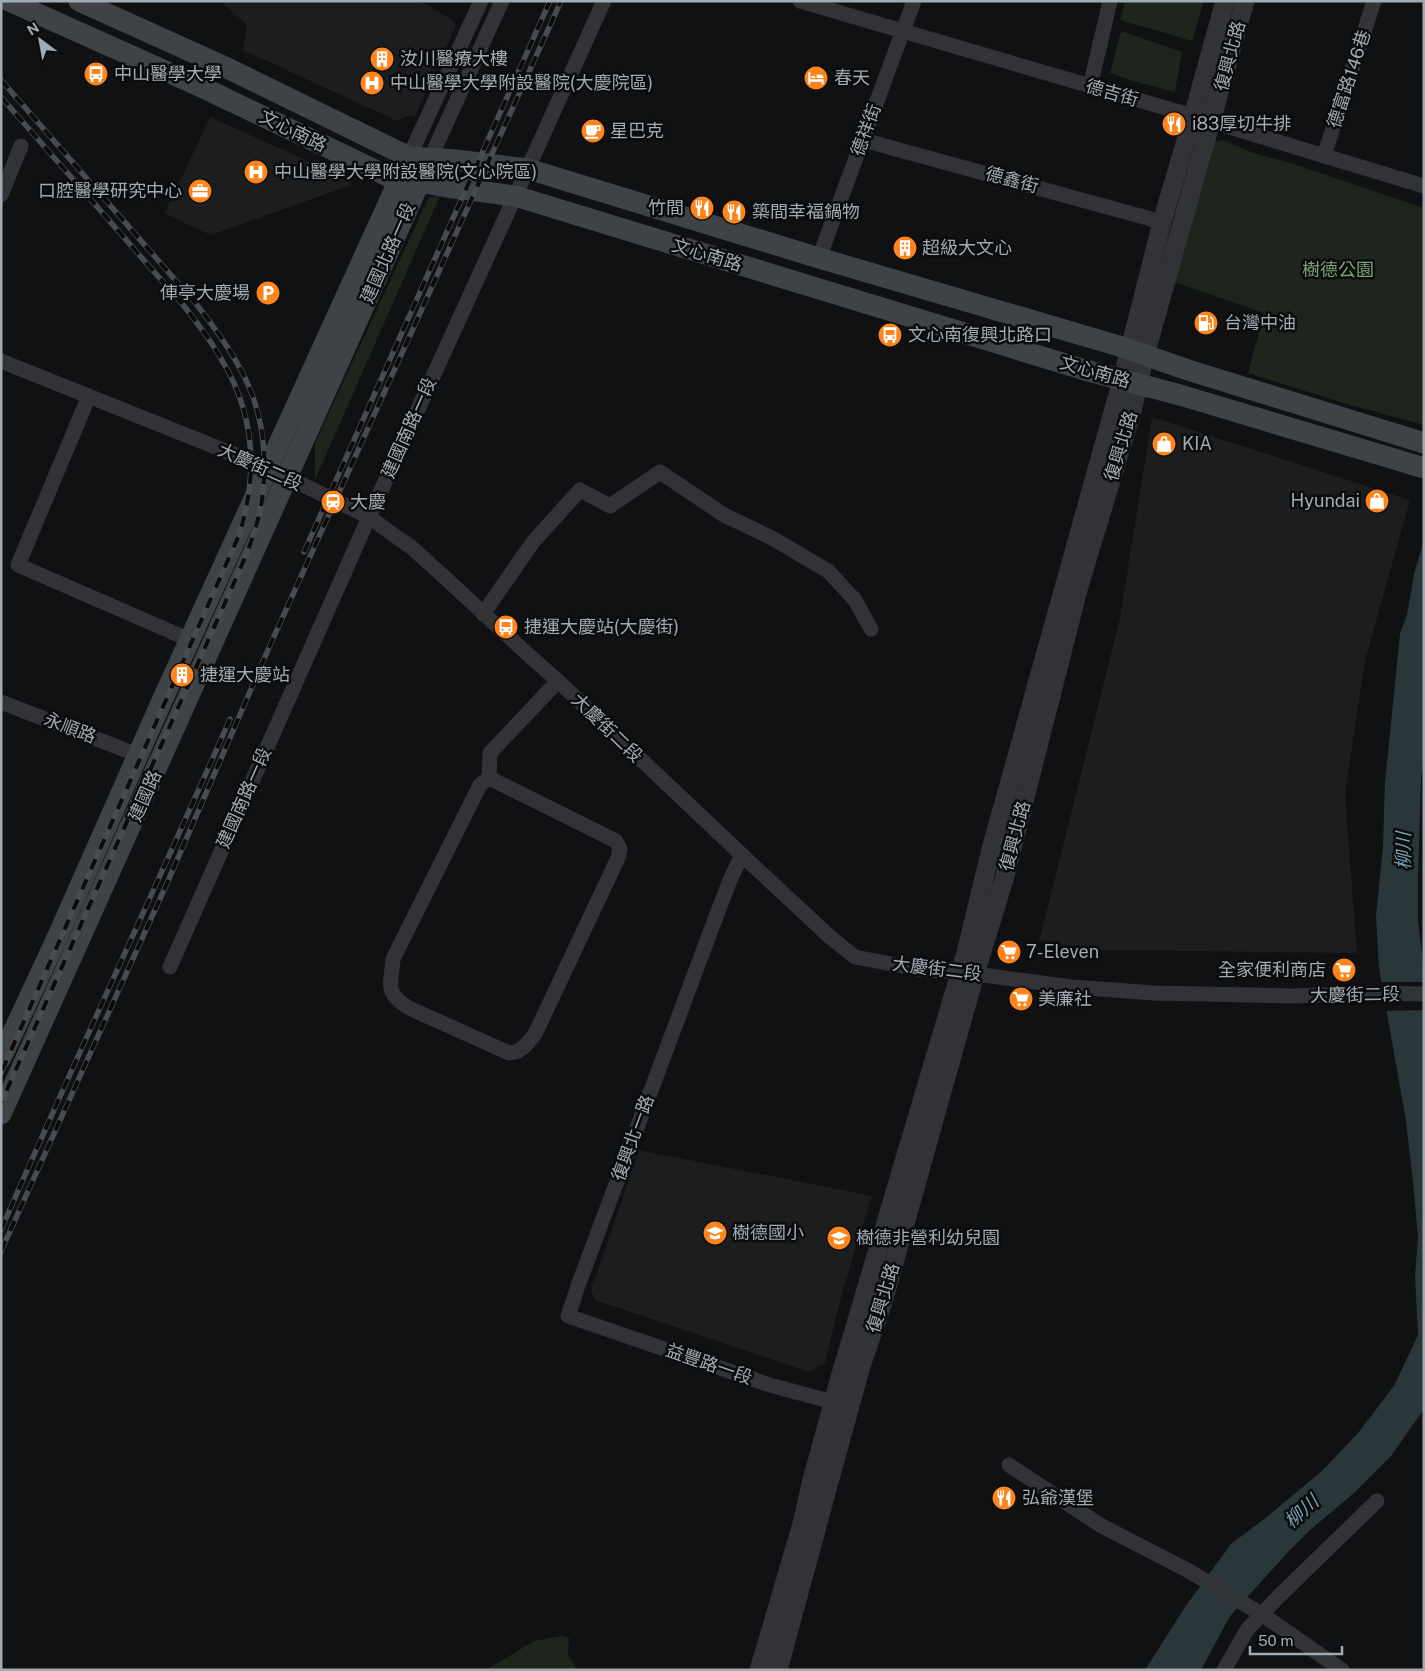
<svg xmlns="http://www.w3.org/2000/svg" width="1425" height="1671" font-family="'Public Sans','Noto Sans TC',sans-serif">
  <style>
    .built { fill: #1c1d1f }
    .green { fill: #1d251d }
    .water { fill: #29373b }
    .pier { fill: #101112 }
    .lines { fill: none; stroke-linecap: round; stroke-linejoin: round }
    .minor { stroke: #313337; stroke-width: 15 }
    .tertiary { stroke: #313337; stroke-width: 19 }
    .secondary { stroke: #3f4348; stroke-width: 21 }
    .rail-casing { stroke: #484c51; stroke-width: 5.5 }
    .rail { stroke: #0c0c0d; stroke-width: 4; stroke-dasharray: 11; stroke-linecap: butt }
    .labels { text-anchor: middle; stroke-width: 5; stroke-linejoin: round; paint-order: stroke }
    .street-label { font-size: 18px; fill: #a0abb4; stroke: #0c0c0d }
    .poi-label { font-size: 18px; fill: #a0abb4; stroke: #0c0c0d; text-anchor: start }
    .park-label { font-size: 18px; fill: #7ca176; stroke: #0c0c0d }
    .water-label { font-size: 19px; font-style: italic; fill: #74a2b3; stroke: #0c0c0d }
  </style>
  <rect width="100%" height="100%" fill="#101112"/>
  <!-- built -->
  <g class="built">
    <path d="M220 1H421L452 20 456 26 415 116H408L397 121 243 50 247 25Z"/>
    <path d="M210 117 303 159 354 184 211 235 184 223 165 213Z"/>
    <path d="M1152 417 1410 500 1365 660 1345 795 1357 953 1098 950 1039 941 1120 618Z"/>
    <path d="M639 1150 872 1196 843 1289 825 1363 809 1372 595 1300 591 1290Z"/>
  </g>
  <!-- green -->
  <g class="green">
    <path d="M1125 1H1204L1192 41 1120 20Z"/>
    <path d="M1121 31 1182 52 1175 92 1133 81 1110 73Z"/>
    <path d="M1223 140 1256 154 1288 162 1424 208V425L1350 405 1248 373 1264 313 1174 282 1214 141Z"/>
    <path d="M440 196 315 480V443L429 197Z"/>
    <path d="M562 1636 569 1638 568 1654 577 1670H486L534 1641Z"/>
  </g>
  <!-- water -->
  <path class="water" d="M1424 540V755L1421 778 1418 878V921L1424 972V1409L1391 1456 1354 1493 1310 1530 1289 1551 1230 1616 1201 1670H1145L1185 1607 1231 1544 1268 1516 1322 1471 1358 1433 1394 1386 1418 1335 1415 1276 1418 1237 1413 1182 1406 1121 1379 968 1376 916 1383 847 1385 782 1400 634 1407 615 1414 574Z"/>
  <!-- pier -->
  <path class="pier" d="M1381 982H1424V1010L1384 1011Z"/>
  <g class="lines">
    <!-- minor -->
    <g class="minor">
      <path d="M800 1 1193 116 1424 186"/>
      <path d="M1090 87 1110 1"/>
      <path d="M863 140 1162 222"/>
      <path d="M1324 156 1374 1"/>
      <path d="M409 157 481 1"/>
      <path d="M430 159 502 1"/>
      <path d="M1 195 21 146"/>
      <path d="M819 258 914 1"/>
      <path d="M1 361 268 468 369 517 391 533 411 547 441 574 522 649 558 681 742 855 830 937 855 957 923 970 960 972 1072 987 1154 993 1293 996 1367 993 1424 994"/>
      <path d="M89 396 18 565 190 640"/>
      <path d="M483 614 533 542 580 490 610 506 660 472 724 515 772 538 828 571 855 600 871 629"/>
      <path d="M1 702 138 755"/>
      <path d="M489 778 480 785 393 959C391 986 384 992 409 1008L509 1053C522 1053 528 1042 535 1034L618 858 620 849 616 841 489 778 490 753 558 681"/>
      <path d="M742 855 730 880 714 922 579 1283 568 1316 770 1385 833 1402 842 1407"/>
      <path d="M170 967 369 517 604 1"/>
      <path d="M1009 1465 1100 1525 1189 1571 1263 1615 1342 1670"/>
      <path d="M1224 1670 1247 1630 1278 1597 1377 1501"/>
    </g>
    <!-- tertiary -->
    <g class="tertiary">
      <path d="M759 1670 802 1524 812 1480 841 1374 966 953 991 849 1122 380 1162 222 1190 127 1225 1"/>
      <path d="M778 1670 832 1471 861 1366 883 1302 975 974 1005 876 1079 586 1132 411 1145 355 1245 1"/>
    </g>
    <!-- secondary -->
    <g class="secondary">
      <path d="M9 1 210 91 398 181 420 182 447 187 515 196 1085 370 1180 395 1424 468"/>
      <path d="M79 1 223 66 409 157 456 160 528 169 819 258 1119 346 1188 370 1424 443"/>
      <path d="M1 1058 57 938 161 703 404 169"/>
      <path d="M1 1114C144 799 284 484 425 170"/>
    </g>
    <defs>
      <g id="rail">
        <path d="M1 80 197 305C240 360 268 405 264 478 263 491 262 506 258 519 253 539 245 558 237 576L1 1103"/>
        <path d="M1 97 184 306C197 323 210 339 220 357 255 413 259 472 239 535L1 1073"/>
        <path d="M304 552 550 1"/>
        <path d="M1 1230C75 1059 155 890 230 719"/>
        <path d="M1 1251 168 881 271 643 561 1"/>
      </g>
    </defs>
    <!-- rail casing -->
    <use href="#rail" class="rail-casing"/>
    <!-- rail -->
    <use href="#rail" class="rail"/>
  </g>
  <!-- icons -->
  <defs>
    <symbol id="building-disc" viewBox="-11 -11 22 22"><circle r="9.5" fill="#ff841c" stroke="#0c0c0d"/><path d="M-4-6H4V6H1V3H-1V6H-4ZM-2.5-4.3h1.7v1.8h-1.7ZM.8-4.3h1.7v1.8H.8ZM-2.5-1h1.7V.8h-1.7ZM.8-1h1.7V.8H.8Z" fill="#fff"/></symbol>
    <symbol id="bus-disc" viewBox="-11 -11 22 22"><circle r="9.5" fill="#ff841c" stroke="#0c0c0d"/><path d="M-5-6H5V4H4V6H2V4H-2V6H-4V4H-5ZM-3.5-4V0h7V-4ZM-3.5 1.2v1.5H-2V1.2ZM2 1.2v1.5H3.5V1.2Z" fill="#fff"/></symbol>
    <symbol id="hotel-disc" viewBox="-11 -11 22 22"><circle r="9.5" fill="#ff841c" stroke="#0c0c0d"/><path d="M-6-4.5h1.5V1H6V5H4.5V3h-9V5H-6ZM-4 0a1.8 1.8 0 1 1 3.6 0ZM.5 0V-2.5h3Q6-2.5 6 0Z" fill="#fff"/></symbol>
    <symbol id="hospital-disc" viewBox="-11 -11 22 22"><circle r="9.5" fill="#ff841c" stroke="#0c0c0d"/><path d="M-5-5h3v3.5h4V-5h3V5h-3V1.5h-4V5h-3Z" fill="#fff"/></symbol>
    <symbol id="restaurant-disc" viewBox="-11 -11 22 22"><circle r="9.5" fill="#ff841c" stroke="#0c0c0d"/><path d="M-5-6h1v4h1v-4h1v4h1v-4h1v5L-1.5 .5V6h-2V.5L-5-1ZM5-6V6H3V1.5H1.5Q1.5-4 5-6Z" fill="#fff"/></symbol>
    <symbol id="cafe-disc" viewBox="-11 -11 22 22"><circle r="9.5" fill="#ff841c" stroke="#0c0c0d"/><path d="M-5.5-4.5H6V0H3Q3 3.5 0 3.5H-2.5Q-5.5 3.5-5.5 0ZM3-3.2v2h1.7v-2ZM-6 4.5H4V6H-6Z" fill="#fff"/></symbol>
    <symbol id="office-disc" viewBox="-11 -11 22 22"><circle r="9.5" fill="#ff841c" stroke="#0c0c0d"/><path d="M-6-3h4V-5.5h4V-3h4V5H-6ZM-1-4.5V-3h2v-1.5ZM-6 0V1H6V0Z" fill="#fff"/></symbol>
    <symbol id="parking-disc" viewBox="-11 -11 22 22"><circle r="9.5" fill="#ff841c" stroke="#0c0c0d"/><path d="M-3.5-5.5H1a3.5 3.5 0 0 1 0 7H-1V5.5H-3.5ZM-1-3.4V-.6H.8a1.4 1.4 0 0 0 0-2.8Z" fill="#fff"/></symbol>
    <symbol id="fuel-disc" viewBox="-11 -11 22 22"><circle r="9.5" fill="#ff841c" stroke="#0c0c0d"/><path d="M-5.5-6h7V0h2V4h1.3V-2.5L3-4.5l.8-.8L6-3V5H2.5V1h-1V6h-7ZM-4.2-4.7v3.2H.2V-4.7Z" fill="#fff"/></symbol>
    <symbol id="shop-disc" viewBox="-11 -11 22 22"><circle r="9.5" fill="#ff841c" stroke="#0c0c0d"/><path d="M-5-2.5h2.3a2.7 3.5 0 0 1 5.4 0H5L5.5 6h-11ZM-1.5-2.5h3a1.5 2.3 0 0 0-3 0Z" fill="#fff"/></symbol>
    <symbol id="station-disc" viewBox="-11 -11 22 22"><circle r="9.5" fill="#ff841c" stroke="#0c0c0d"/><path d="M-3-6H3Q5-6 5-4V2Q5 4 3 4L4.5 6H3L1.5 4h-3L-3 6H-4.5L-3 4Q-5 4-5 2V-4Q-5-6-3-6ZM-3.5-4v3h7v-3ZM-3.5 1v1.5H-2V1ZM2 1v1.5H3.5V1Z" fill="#fff"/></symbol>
    <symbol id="supermarket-disc" viewBox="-11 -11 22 22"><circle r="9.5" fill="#ff841c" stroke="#0c0c0d"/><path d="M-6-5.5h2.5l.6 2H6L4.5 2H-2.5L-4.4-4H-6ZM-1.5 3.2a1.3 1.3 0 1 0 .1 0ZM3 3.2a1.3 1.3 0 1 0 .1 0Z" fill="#fff"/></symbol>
    <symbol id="school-disc" viewBox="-11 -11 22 22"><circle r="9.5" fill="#ff841c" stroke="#0c0c0d"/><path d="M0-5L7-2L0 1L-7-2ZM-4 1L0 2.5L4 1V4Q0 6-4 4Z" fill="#fff"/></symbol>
  </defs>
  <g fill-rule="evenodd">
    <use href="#building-disc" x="368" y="45" width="28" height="28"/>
    <use href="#bus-disc" x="82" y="60" width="28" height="28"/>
    <use href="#hotel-disc" x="802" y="64" width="28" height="28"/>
    <use href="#hospital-disc" x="358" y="69" width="28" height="28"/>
    <use href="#restaurant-disc" x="1160" y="110" width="28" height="28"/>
    <use href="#cafe-disc" x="579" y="117" width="28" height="28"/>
    <use href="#hospital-disc" x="242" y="158" width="28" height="28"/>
    <use href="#office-disc" x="186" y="177" width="28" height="28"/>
    <use href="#restaurant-disc" x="688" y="194" width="28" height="28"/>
    <use href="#restaurant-disc" x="720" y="198" width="28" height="28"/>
    <use href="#building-disc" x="891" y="234" width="28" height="28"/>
    <use href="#parking-disc" x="254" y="279" width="28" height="28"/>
    <use href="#fuel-disc" x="1192" y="309" width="28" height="28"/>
    <use href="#bus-disc" x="876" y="321" width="28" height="28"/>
    <use href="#shop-disc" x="1150" y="430" width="28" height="28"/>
    <use href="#shop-disc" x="1363" y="487" width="28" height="28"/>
    <use href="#station-disc" x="319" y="488" width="28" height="28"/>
    <use href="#bus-disc" x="492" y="613" width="28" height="28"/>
    <use href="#building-disc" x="168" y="661" width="28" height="28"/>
    <use href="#supermarket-disc" x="995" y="938" width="28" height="28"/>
    <use href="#supermarket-disc" x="1330" y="956" width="28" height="28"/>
    <use href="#supermarket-disc" x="1007" y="985" width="28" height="28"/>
    <use href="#school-disc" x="701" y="1219" width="28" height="28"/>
    <use href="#school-disc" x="825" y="1224" width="28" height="28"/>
    <use href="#restaurant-disc" x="990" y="1484" width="28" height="28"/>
  </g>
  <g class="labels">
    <!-- street labels -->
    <g class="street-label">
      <text transform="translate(1230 56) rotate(-75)" y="6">復興北路</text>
      <text transform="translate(1349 79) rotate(-72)" y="6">德富路146巷</text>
      <text transform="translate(1112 93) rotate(16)" y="6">德吉街</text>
      <text transform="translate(866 130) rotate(-70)" y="6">德祥街</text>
      <text transform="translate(293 131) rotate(26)" y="6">文心南路</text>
      <text transform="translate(1012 180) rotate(15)" y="6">德鑫街</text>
      <text transform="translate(388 253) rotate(-66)" y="6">建國北路一段</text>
      <text transform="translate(707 255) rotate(17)" y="6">文心南路</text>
      <text transform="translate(1095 372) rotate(16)" y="6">文心南路</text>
      <text transform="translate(409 428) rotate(-66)" y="6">建國南路一段</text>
      <text transform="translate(1121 446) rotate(-73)" y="6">復興北路</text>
      <text transform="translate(260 467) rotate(24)" y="6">大慶街二段</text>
      <text transform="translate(70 728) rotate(21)" y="6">永順路</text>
      <text transform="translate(607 728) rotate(44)" y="6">大慶街二段</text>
      <text transform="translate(145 796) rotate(-66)" y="6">建國路</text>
      <text transform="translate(244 798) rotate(-66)" y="6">建國南路一段</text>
      <text transform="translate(1015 836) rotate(-75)" y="6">復興北路</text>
      <text transform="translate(937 969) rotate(7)" y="6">大慶街二段</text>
      <text transform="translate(1355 995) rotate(-1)" y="6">大慶街二段</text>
      <text transform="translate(633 1138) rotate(-70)" y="6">復興北一路</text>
      <text transform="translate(883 1298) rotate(-73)" y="6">復興北路</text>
      <text transform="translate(709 1364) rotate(19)" y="6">益豐路一段</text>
    </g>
    <!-- poi labels -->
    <g class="poi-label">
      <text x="400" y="65">汝川醫療大樓</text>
      <text x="114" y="80">中山醫學大學</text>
      <text x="834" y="84">春天</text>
      <text x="390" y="89">中山醫學大學附設醫院(大慶院區)</text>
      <text x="1192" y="130">i83厚切牛排</text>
      <text x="610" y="137">星巴克</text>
      <text x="274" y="178">中山醫學大學附設醫院(文心院區)</text>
      <text x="182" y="197" text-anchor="end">口腔醫學研究中心</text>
      <text x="684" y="214" text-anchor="end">竹間</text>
      <text x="752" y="218">築間幸福鍋物</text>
      <text x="922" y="254">超級大文心</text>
      <text x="250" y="299" text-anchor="end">俥亭大慶場</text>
      <text x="1224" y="329">台灣中油</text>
      <text x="908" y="341">文心南復興北路口</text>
      <text x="1182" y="450">KIA</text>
      <text x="1360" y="507" text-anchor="end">Hyundai</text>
      <text x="350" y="508">大慶</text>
      <text x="524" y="633">捷運大慶站(大慶街)</text>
      <text x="200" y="681">捷運大慶站</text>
      <text x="1026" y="958">7-Eleven</text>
      <text x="1326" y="976" text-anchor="end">全家便利商店</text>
      <text x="1038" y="1005">美廉社</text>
      <text x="732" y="1239">樹德國小</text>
      <text x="856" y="1244">樹德非營利幼兒園</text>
      <text x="1022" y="1504">弘爺漢堡</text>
    </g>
    <!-- park labels -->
    <g class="park-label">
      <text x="1338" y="276">樹德公園</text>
    </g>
    <!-- water labels -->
    <g class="water-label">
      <text transform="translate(1403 851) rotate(-90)" y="7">柳川</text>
      <text transform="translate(1301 1511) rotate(-42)" y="7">柳川</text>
    </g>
  </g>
  <!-- border -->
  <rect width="1425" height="1671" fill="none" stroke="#a0abb4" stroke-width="5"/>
  <!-- north arrow -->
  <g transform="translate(40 40) rotate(328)" stroke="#0c0c0d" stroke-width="4" paint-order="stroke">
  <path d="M0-4L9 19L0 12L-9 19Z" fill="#a0abb4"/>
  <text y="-8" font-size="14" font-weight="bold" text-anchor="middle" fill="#a0abb4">N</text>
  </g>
  <!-- scale -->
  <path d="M1250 1646v8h92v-8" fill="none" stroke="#a0abb4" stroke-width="2.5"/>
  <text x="1258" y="1646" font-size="15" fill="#a0abb4" stroke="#0c0c0d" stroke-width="4" paint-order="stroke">50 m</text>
</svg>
